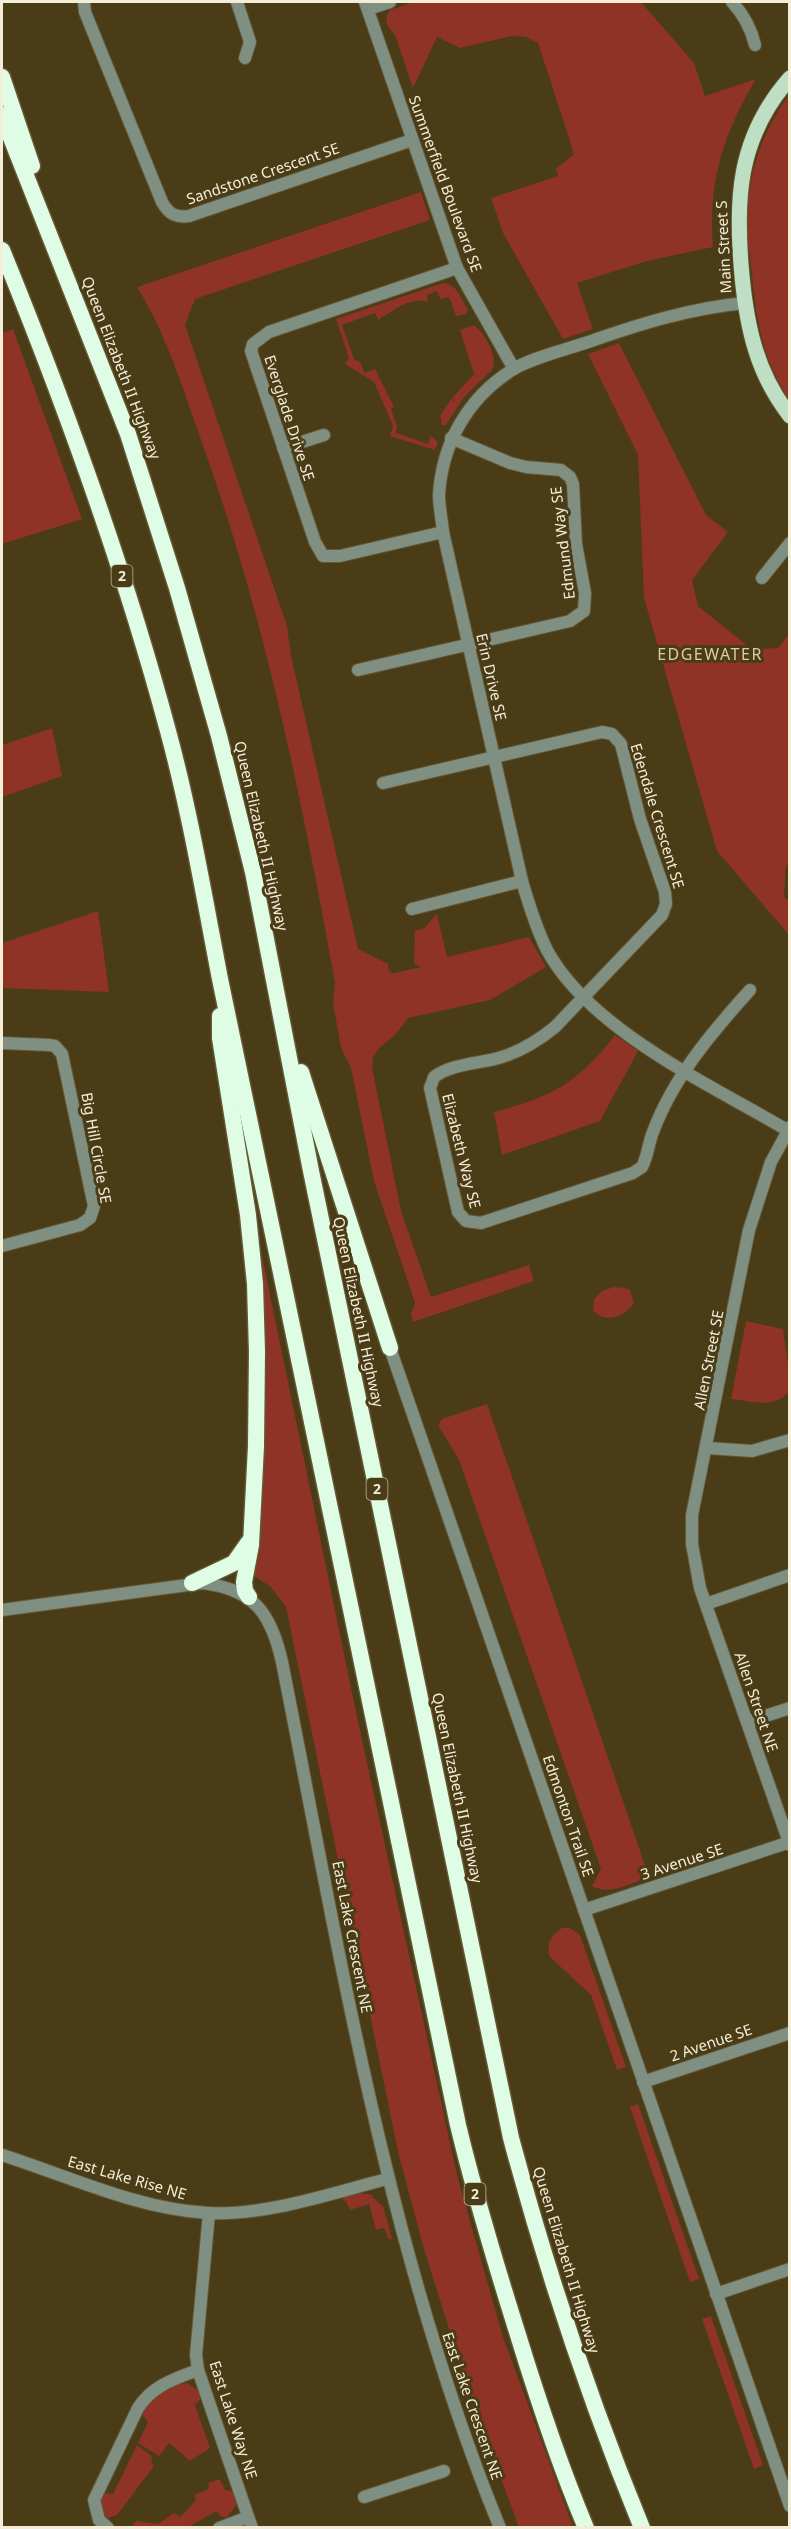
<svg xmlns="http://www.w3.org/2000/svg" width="791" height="2529" font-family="'Noto Sans',sans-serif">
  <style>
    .green { fill: #8e3326 }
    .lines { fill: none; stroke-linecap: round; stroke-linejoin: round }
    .minor-casing { stroke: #645835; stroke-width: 14 }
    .major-casing { stroke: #645835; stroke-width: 17 }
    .highway-casing { stroke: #645835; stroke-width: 19 }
    .minor { stroke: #7f8f82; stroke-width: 12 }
    .major { stroke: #bfdfc5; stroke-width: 15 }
    .highway { stroke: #defde4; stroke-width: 16 }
    .labels { text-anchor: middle; stroke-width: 6; stroke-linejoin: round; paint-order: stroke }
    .shield { fill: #493c16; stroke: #c1b89e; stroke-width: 1.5 }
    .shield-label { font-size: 14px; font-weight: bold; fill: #f4edd8 }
    .street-label { font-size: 15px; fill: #f4edd8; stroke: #493c16 }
    .neighbourhood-label { font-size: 16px; letter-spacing: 1.5px; fill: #dccda4; stroke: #493c16 }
  </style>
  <rect width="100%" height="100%" fill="#493c16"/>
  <!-- green -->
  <g class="green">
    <path d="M414 2H641L694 63 705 96 756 79C723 135 708 181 713 247L647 261 577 283 593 329 563 339 503 233 491 198 558 176 556 169 573 155 572 147 538 43 526 37 512 36 460 48 437 37 413 88 395 35C387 27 383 20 390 10Z"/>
    <path d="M789 95V400C763 361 756 320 752 274 750 257 747 240 747 224 746 178 762 131 789 95Z"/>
    <path d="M421 192 430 220 195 299 185 325 287 626 291 656 358 949 388 964 389 972 394 973 421 967 414 963 415 931 424 928 437 914 447 957 529 937 546 967 490 1000 408 1018 395 1035 379 1048 373 1057 372 1067 401 1211 431 1297 529 1265 534 1281 413 1322 411 1314 415 1303 374 1181 351 1068 341 1048 333 1002 335 983C302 799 264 614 200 437 182 386 166 334 137 287Z"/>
    <path d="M443 283C457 284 461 298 468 310L466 314 456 316 449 297 440 299 437 291 427 295 428 301C404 299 396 310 378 320L375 313 342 325 354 359 361 363 364 373 375 369 394 407 391 409 397 427 396 433 428 444 431 436 438 442 435 450 390 436 393 426 374 382 345 364 349 358 336 319Z"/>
    <path d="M474 325C485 333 499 357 492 370L464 397 446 425H442L440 416 451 399 458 404 452 398 474 374 460 330Z"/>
    <path d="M13 329 82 519 2 544V333Z"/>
    <path d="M619 343 706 515 728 532 692 580 698 606 749 647 753 649 778 648 789 634 790 863 786 866 784 896 789 902V935L717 851 644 598 638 455 588 354Z"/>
    <path d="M52 728 62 776 2 797V745Z"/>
    <path d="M98 911 109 992 2 988V943Z"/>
    <path d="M615 1035 638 1051 600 1121 502 1155 494 1112C552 1097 578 1083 615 1035Z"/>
    <path d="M261 1251 356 1712 457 2175 503 2337 573 2527H519L469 2393 424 2249 399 2156 286 1607 271 1587 253 1575 265 1380Z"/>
    <path d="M614 1287 625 1288 630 1290 634 1303C626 1316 604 1325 593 1310L594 1299 602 1291Z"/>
    <path d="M746 1321 783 1329 789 1371V1392C774 1409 753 1401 731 1399Z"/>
    <path d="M487 1404 649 1877C631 1883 610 1896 592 1886L601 1869 459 1460 438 1425 442 1419Z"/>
    <path d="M562 1928H570L580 1935 626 2067 617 2070 591 1995 550 1957C546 1944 550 1935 562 1928Z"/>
    <path d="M638 2104 699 2279 690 2282 630 2107Z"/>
    <path d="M360 2193 373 2195 372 2197 383 2206 392 2238 389 2240 384 2228 376 2230 369 2204 350 2210 346 2201H343L344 2197Z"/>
    <path d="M711 2316 763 2465 754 2469 702 2319Z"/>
    <path d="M188 2383 201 2393V2398L195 2405 210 2448 190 2461 169 2443 159 2456 138 2443 148 2422 142 2414C150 2394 168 2385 188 2383Z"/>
    <path d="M137 2445 153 2457 151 2462 154 2466 117 2515 105 2519C99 2510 96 2502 104 2493L113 2494Z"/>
    <path d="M220 2479 225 2490 232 2491 236 2496V2505L227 2517H221L217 2511 188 2527 131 2528 136 2521 158 2524 174 2513 180 2517 196 2500 194 2495 209 2489 208 2483Z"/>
  </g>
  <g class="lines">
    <defs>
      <g id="minor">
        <path d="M84 2 85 12 162 202C168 213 175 218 189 216L412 140"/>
        <path d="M237 2 250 42 245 58"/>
        <path d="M365 2 457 268 514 369"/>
        <path d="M732 2C744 15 751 28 755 45"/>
        <path d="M368 9 390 2"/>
        <path d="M745 303C692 308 643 323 594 340 572 348 530 358 512 370 468 398 442 443 439 495 439 507 442 520 443 532L522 881C529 905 536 928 547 950 590 1030 711 1085 787 1130"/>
        <path d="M283 448 324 435"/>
        <path d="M443 532 340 556H323L315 542 251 351 253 344 269 332 457 268"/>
        <path d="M762 578 790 543"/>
        <path d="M358 670 570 621 584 611 585 593 576 544 573 484 570 477 561 470 526 467 510 463 451 438"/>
        <path d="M383 783 602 732 612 734 621 744 640 819 665 892 666 904 662 915 555 1027C539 1040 521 1051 502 1057 480 1064 453 1063 434 1077L430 1088 458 1212 466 1221 481 1223 633 1173 642 1167C648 1156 648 1144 653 1132 673 1078 712 1032 750 990"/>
        <path d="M412 909 522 881"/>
        <path d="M2 1043 49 1045 55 1046 62 1054 94 1206 90 1218 80 1225 2 1246"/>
        <path d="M790 1127 771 1162 749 1230 692 1515V1544L700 1588 790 1845"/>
        <path d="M390 1348 790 2506"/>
        <path d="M707 1448 752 1451 790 1440"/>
        <path d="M706 1604 790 1575"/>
        <path d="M2 1610 202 1583C254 1589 271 1613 282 1662 340 1954 387 2251 500 2528"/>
        <path d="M747 1722 790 1708"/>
        <path d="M584 1910 790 1842"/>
        <path d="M643 2082 790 2033"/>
        <path d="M2 2155C68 2176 137 2209 208 2213 266 2216 332 2193 387 2179"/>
        <path d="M209 2213 196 2355 198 2370 252 2528"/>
        <path d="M716 2294 790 2269"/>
        <path d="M364 2497 444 2471"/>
        <path d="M108 2528 99 2520 94 2500 138 2408C152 2386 174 2379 198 2370"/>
        <path d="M219 2528 248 2517"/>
      </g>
      <path id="major" d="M790 78C737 138 735 201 742 276 747 328 757 374 790 416"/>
      <g id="highway">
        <path d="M2 77 32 166"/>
        <path d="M2 115 128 434 177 588 219 736 253 872 311 1171 511 2138C547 2272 589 2399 642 2528"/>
        <path d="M2 250C66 407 124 567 168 731 190 812 204 896 220 979L458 2125C475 2196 496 2265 518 2335 538 2400 559 2464 586 2528"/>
        <path d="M220 1016V1038L248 1215 255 1284 257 1352 256 1446 251 1545 244 1582 245 1591 249 1597"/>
        <path d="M301 1072 390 1348"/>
        <path d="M192 1583 234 1563 248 1543"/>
      </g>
    </defs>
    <!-- minor casing -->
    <use href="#minor" class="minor-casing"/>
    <!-- major casing -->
    <use href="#major" class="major-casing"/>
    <!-- highway casing -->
    <use href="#highway" class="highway-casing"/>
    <!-- minor -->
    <use href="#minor" class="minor"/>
    <!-- major -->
    <use href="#major" class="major"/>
    <!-- highway -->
    <use href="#highway" class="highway"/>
  </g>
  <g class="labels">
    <!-- shield labels -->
    <g class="shield">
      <rect x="111.5" y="565" width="21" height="22" rx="4.5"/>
      <rect x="366.5" y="1478" width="21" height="22" rx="4.5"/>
      <rect x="464.5" y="2183" width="21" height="22" rx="4.5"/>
    </g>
    <g class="shield-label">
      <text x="122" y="581">2</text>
      <text x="377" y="1494">2</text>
      <text x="475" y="2199">2</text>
    </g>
    <!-- street labels -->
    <g class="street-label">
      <text transform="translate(263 174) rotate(-19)" y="5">Sandstone Crescent SE</text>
      <text transform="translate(445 184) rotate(70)" y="5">Summerfield Boulevard SE</text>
      <text transform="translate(724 247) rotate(-93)" y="5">Main Street S</text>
      <text transform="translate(121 368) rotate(69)" y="5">Queen Elizabeth II Highway</text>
      <text transform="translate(289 418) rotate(72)" y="5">Everglade Drive SE</text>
      <text transform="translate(563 543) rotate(-97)" y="5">Edmund Way SE</text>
      <text transform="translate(491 677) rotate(77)" y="5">Erin Drive SE</text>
      <text transform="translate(657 816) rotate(73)" y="5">Edendale Crescent SE</text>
      <text transform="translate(261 836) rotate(77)" y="5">Queen Elizabeth II Highway</text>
      <text transform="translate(96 1148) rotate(80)" y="5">Big Hill Circle SE</text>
      <text transform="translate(461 1151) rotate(76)" y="5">Elizabeth Way SE</text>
      <text transform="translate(358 1312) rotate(78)" y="5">Queen Elizabeth II Highway</text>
      <text transform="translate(709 1360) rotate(-79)" y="5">Allen Street SE</text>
      <text transform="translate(756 1702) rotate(71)" y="5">Allen Street NE</text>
      <text transform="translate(457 1788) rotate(78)" y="5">Queen Elizabeth II Highway</text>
      <text transform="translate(568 1816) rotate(71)" y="5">Edmonton Trail SE</text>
      <text transform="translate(682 1862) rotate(-18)" y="5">3 Avenue SE</text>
      <text transform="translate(352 1937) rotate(79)" y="5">East Lake Crescent NE</text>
      <text transform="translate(711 2043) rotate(-19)" y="5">2 Avenue SE</text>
      <text transform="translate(127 2178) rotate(16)" y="5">East Lake Rise NE</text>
      <text transform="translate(566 2260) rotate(73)" y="5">Queen Elizabeth II Highway</text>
      <text transform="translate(472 2406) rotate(71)" y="5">East Lake Crescent NE</text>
      <text transform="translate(233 2420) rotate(72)" y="5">East Lake Way NE</text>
    </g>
    <!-- neighbourhood labels -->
    <g class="neighbourhood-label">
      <text x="710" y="660">EDGEWATER</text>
    </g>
  </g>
  <!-- border -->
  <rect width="791" height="2529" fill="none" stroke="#f4edd8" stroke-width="6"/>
</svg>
